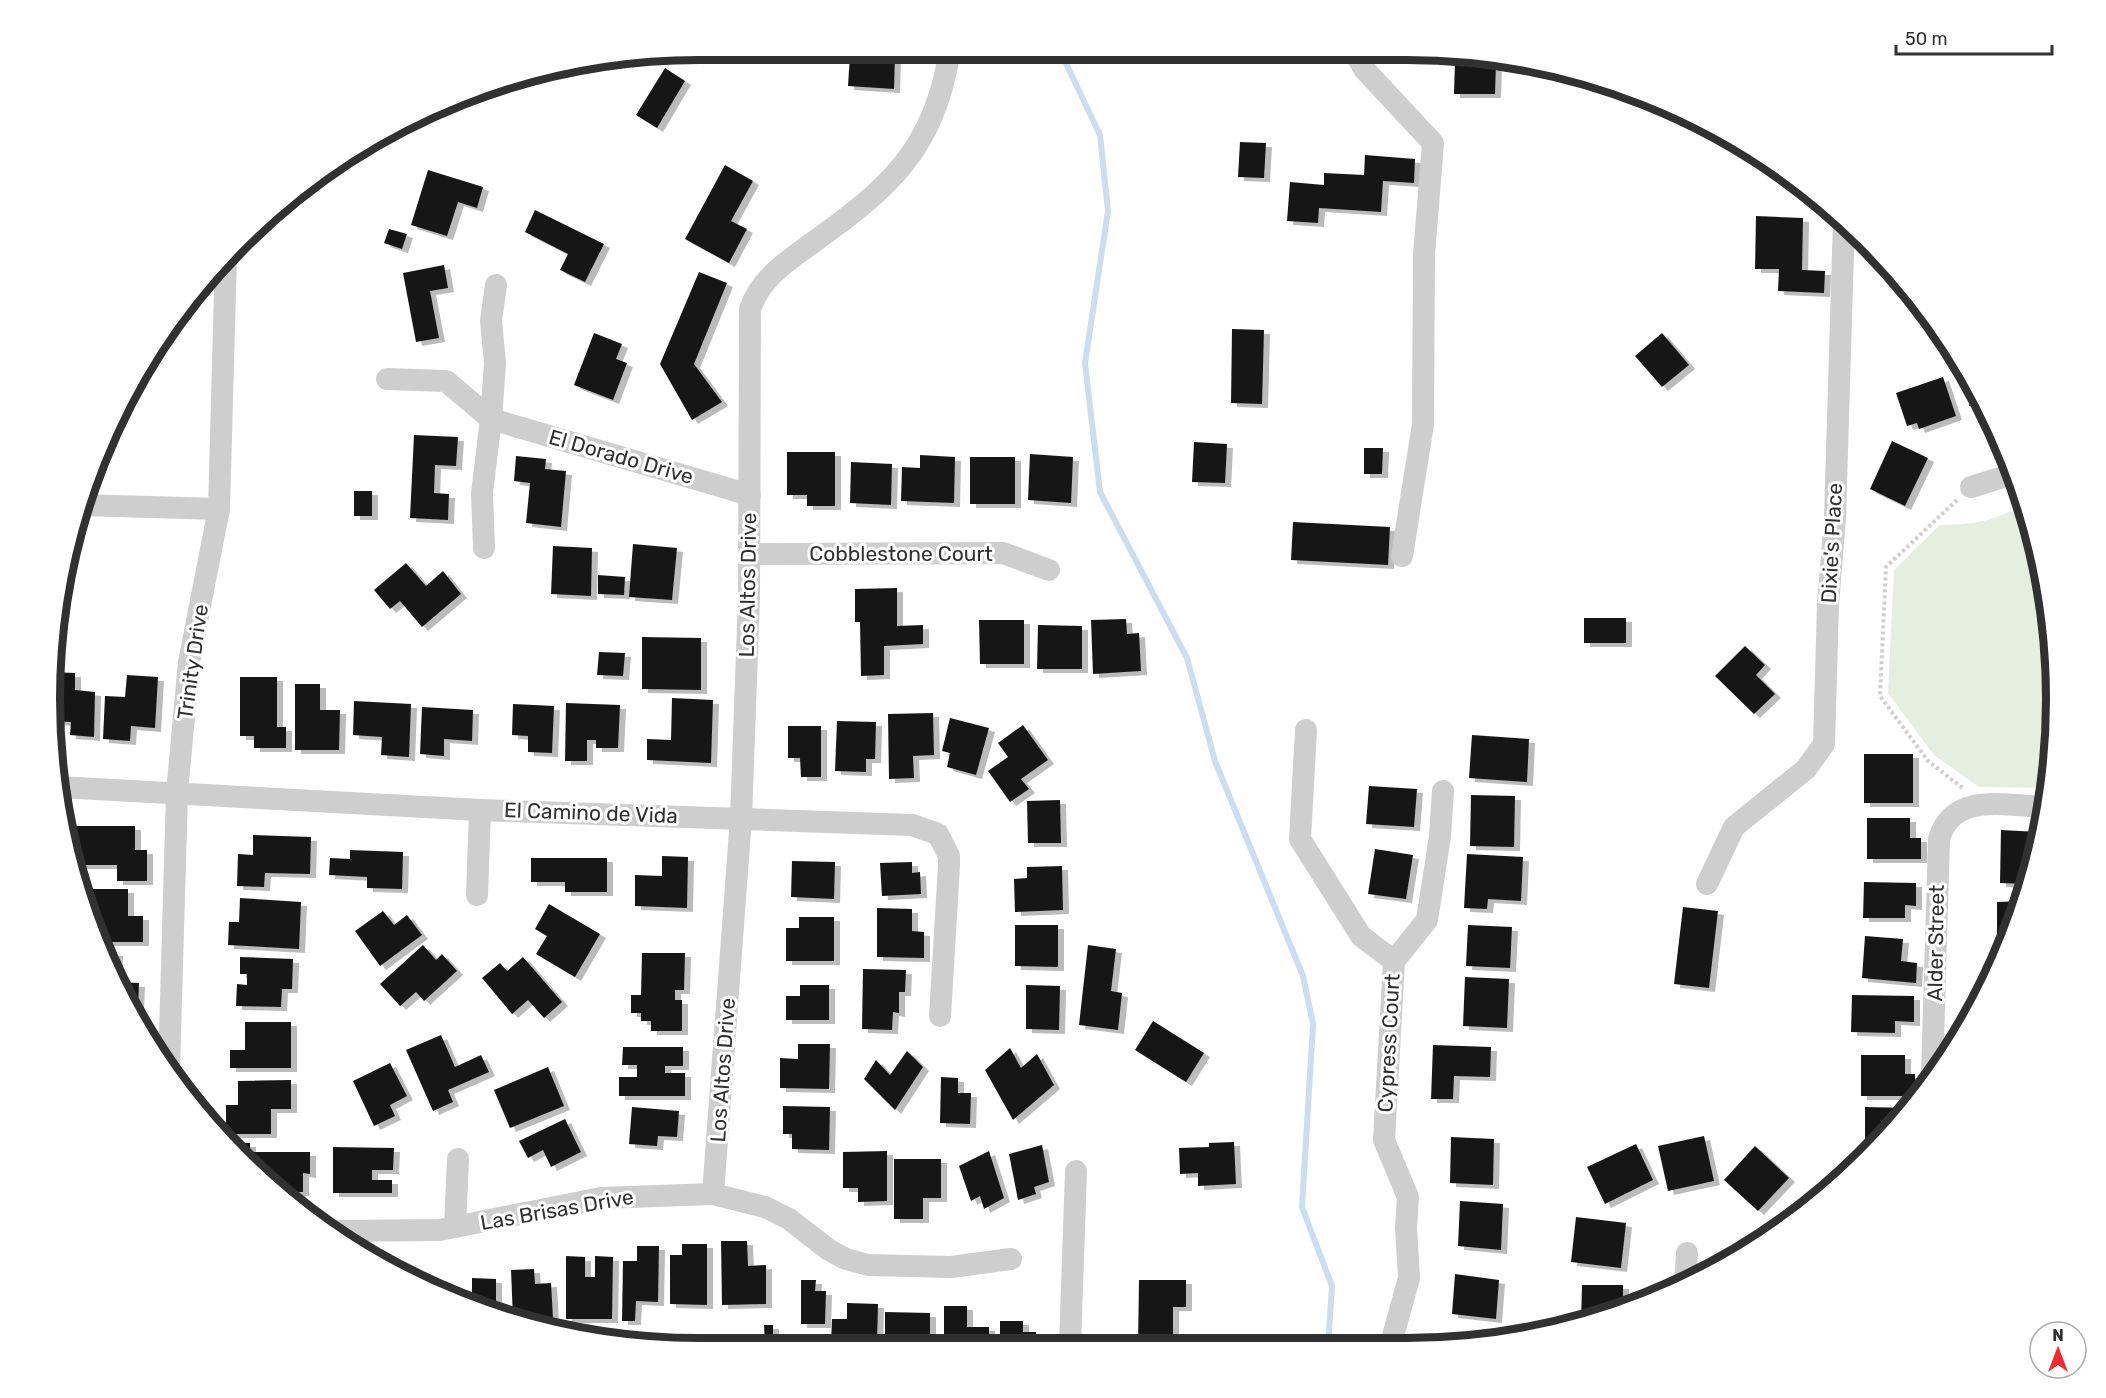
<svg xmlns="http://www.w3.org/2000/svg" width="2106" height="1398" font-family="Rubik,sans-serif">
  <style>
    .green { fill: #e6eedf }
    .lines { fill: none; stroke-linecap: round; stroke-linejoin: round }
    .stream { stroke: #cadeef; stroke-width: 6 }
    .building { fill: #181818; filter: url(#shadow) }
    .path { stroke: #cecece; stroke-width: 4; stroke-dasharray: 3 3; stroke-linecap: butt }
    .minor { stroke: #cecece; stroke-width: 22 }
    .labels { text-anchor: middle; stroke-width: 6; stroke-linejoin: round; paint-order: stroke }
    .street-label { font-size: 21px; fill: #313131; stroke: #fff }
    .rim { fill: none; stroke: #313131; stroke-width: 8 }
  </style>
  <defs>
    <filter id="shadow"><feDropShadow dx="6" dy="4" stdDeviation="0" flood-color="#0004"/></filter>
  </defs>
  <rect width="100%" height="100%" fill="#fff"/>
  <!-- green -->
  <path class="green" d="M2024 503 2034 531 2055 657 2051 784 2050 788 1979 787 1934 755 1888 693 1894 570 1940 525C1971 525 1998 521 2024 503Z"/>
  <g class="lines">
    <!-- stream -->
    <path class="stream" d="M1062 55 1100 135 1108 211 1085 363 1100 492 1187 658 1215 761 1303 976 1313 1024 1302 1207 1332 1286 1328 1347"/>
  </g>
  <!-- building -->
  <g class="building">
    <path d="M850 55H895L894 89 848 86Z"/>
    <path d="M1455 61 1496 62 1495 94H1454Z"/>
    <path d="M665 68 685 81 657 128 636 115Z"/>
    <path d="M1240 142 1266 143 1264 178 1238 177Z"/>
    <path d="M1365 155 1415 159 1414 183 1383 181 1381 212 1319 208 1318 223 1287 221 1290 182 1324 185V173L1364 175Z"/>
    <path d="M725 165 753 181 731 221 747 229 729 263 685 239Z"/>
    <path d="M428 170 483 187 477 208 458 202 447 236 411 225Z"/>
    <path d="M535 210 604 244 585 282 560 270 568 254 525 232Z"/>
    <path d="M1756 216 1803 218 1802 270 1825 271 1824 293 1778 291 1779 269H1755Z"/>
    <path d="M389 229 407 234 402 249 384 243Z"/>
    <path d="M444 265 448 288 430 291 439 338 416 342 403 273Z"/>
    <path d="M699 272 727 283 694 364 722 402 692 420 660 364Z"/>
    <path d="M1232 329 1264 330 1262 404 1231 403Z"/>
    <path d="M594 333 622 344 616 359 627 363 613 400 574 385Z"/>
    <path d="M1662 333 1689 365 1662 387 1635 356Z"/>
    <path d="M1943 377 1956 416 1919 429 1917 423 1907 426 1896 393Z"/>
    <path d="M1972 383 1988 409 1969 406Z"/>
    <path d="M414 435 458 437 456 466 435 465 434 493 449 494 448 520 410 518Z"/>
    <path d="M1892 441 1928 458 1905 506 1870 489Z"/>
    <path d="M1194 442 1227 444 1225 483 1192 482Z"/>
    <path d="M1364 448H1383L1382 474H1364Z"/>
    <path d="M787 452H835V506H807V495H787Z"/>
    <path d="M1030 454 1073 457 1071 503 1028 500Z"/>
    <path d="M920 455 955 457 954 503 901 501 902 467 920 468Z"/>
    <path d="M516 456 546 459 545 469 566 471 561 527 526 523 530 483 514 481Z"/>
    <rect x="970" y="457" width="45" height="47"/>
    <path d="M851 462 892 464 891 505 850 503Z"/>
    <rect x="354" y="491" width="18" height="25"/>
    <path d="M1293 522 1390 527 1388 565 1291 560Z"/>
    <path d="M633 544 677 548 672 600 629 597Z"/>
    <path d="M553 546 592 548 591 596 551 594Z"/>
    <path d="M406 563 426 586 443 571 461 594 422 627 400 601 390 609 374 590Z"/>
    <path d="M598 575 625 577 624 595 598 594Z"/>
    <path d="M897 588V626L923 625V644L884 646V675L861 676 860 622H855V589Z"/>
    <rect x="1584" y="618" width="42" height="25"/>
    <path d="M1126 619 1127 634 1139 633 1141 671 1093 674 1091 620Z"/>
    <path d="M979 620H1024V664H980Z"/>
    <path d="M1038 625 1082 626V669H1037Z"/>
    <path d="M642 637 701 638V690L642 689Z"/>
    <path d="M1745 646 1765 665 1756 675 1775 694 1754 714 1715 676Z"/>
    <path d="M599 652 625 653 623 676 597 675Z"/>
    <path d="M51 672 75 673V690L95 692 94 737 70 735 71 722 51 721Z"/>
    <path d="M127 675 158 677 155 728 131 726 130 741 103 739 105 696 125 697Z"/>
    <path d="M240 677H277V727H286V748H254V736H240Z"/>
    <path d="M295 684H320V710H340L339 750H295Z"/>
    <path d="M672 698 713 700 711 763 647 760V739L671 740Z"/>
    <path d="M354 701 411 704 409 757 381 755 382 737 353 735Z"/>
    <path d="M566 703 620 705 618 748H596V740H587V761H565Z"/>
    <path d="M513 704 554 706 552 753 528 752V736L512 735Z"/>
    <path d="M422 707 473 710 472 741 444 739V756L420 754Z"/>
    <path d="M933 713 934 755 913 756 914 778 889 779 888 714Z"/>
    <path d="M950 718 989 728 976 775 947 767 950 753 942 751Z"/>
    <path d="M837 721 876 722 875 759H866V772L835 771Z"/>
    <path d="M1023 725 1048 760 1021 779 1029 789 1010 802 988 771 1008 757 998 743Z"/>
    <path d="M788 726H821V777H801L800 758H788Z"/>
    <path d="M1472 735 1529 739 1527 782 1469 778Z"/>
    <rect x="1864" y="754" width="49" height="49"/>
    <path d="M1369 786 1417 789 1414 827 1366 824Z"/>
    <path d="M1471 795 1515 796 1514 847 1470 846Z"/>
    <path d="M1060 800 1061 843H1028L1027 801Z"/>
    <path d="M1867 818H1910V838H1921V859H1867Z"/>
    <path d="M74 826H135V850H147V881H117V865H74Z"/>
    <path d="M2001 830 2040 832 2027 884 2000 883Z"/>
    <path d="M253 835 311 837 310 874 265 873 264 887 237 886 238 854 253 855Z"/>
    <path d="M1375 849 1413 855 1406 899 1368 894Z"/>
    <path d="M350 850 403 852 402 889 367 888V877L329 875 330 858 350 859Z"/>
    <path d="M1467 854 1523 857 1521 901 1488 899 1487 909 1464 908Z"/>
    <path d="M662 856 688 857 687 908 635 906V875L662 876Z"/>
    <path d="M531 858H607V892H565V882H531Z"/>
    <path d="M792 861 835 862 834 899 791 897Z"/>
    <path d="M912 862V873L920 872 921 894 882 896 880 863Z"/>
    <path d="M1062 866 1063 910 1015 912 1014 879 1027 878V867Z"/>
    <path d="M1864 882 1916 883V906L1905 905V918H1863Z"/>
    <path d="M85 889H128V916H143V942H103L99 932V917H93L85 899Z"/>
    <path d="M240 898 301 902 299 949 228 945 229 922H239Z"/>
    <path d="M2024 901 2006 944H1997V902Z"/>
    <path d="M549 904 600 934 575 977 536 954 547 936 535 929Z"/>
    <path d="M1683 907 1718 911 1709 988 1674 984Z"/>
    <path d="M877 908 912 909V931L924 932V958L877 957Z"/>
    <path d="M383 911 394 925 407 915 422 935 380 966 355 931Z"/>
    <path d="M799 917H834V961H786V928H799Z"/>
    <path d="M1015 925H1058V967L1015 966Z"/>
    <path d="M1468 925 1512 927 1510 968 1466 966Z"/>
    <path d="M1865 936 1903 939 1901 961 1917 963 1916 983 1862 978Z"/>
    <path d="M423 945 436 960 442 954 457 971 424 1001 416 992 400 1006 380 984Z"/>
    <path d="M1088 945 1116 949 1111 991 1122 993 1118 1030 1079 1025Z"/>
    <path d="M107 952H117L116 974Z"/>
    <path d="M642 953H685L684 990H675V1000H682V1031H651V1021H641V1013H631V995H641Z"/>
    <path d="M240 957 293 959 292 989H282L281 1007 236 1006 237 984 247 985V974H240Z"/>
    <path d="M523 957 562 1002 544 1018 528 1000 512 1014 482 978 500 963 507 971Z"/>
    <path d="M863 969 906 970 905 992H899V1013L893 1012 892 1030 862 1029Z"/>
    <path d="M1465 977 1509 979 1507 1028 1463 1026Z"/>
    <path d="M119 982 139 983 138 1006 129 1005Z"/>
    <path d="M800 985H829V1020H786V996H800Z"/>
    <path d="M1026 985 1060 986 1059 1030 1026 1029Z"/>
    <path d="M1852 995 1914 996V1022L1895 1021V1033L1851 1032Z"/>
    <path d="M1153 1021 1204 1053 1186 1082 1135 1050Z"/>
    <path d="M245 1022H291V1068H230V1050H245Z"/>
    <path d="M441 1035 455 1067 481 1055 489 1072 448 1090 453 1102 433 1111 406 1050Z"/>
    <path d="M798 1044H830L829 1089 780 1088V1058L798 1059Z"/>
    <path d="M1433 1045 1491 1047 1490 1077 1454 1076 1453 1099H1431Z"/>
    <path d="M623 1047H683V1066H665V1073H685V1096H619V1077H637V1065H622Z"/>
    <path d="M1010 1048 1021 1068 1037 1054 1054 1085 1013 1120 985 1070Z"/>
    <path d="M907 1051 923 1067 895 1110 864 1079 876 1060 890 1075Z"/>
    <path d="M1861 1055H1905V1074H1915V1096H1861Z"/>
    <path d="M390 1063 407 1096 390 1105 395 1116 374 1126 353 1081Z"/>
    <path d="M548 1067 564 1106 510 1128 494 1090Z"/>
    <path d="M941 1077 958 1078V1093H971L970 1124 940 1123Z"/>
    <path d="M291 1080V1109H271V1134H226V1105H238V1081Z"/>
    <path d="M783 1106 830 1107 829 1150 792 1149V1134H783Z"/>
    <path d="M632 1107 679 1111 677 1137 658 1136 657 1146 629 1144Z"/>
    <path d="M1865 1107 1909 1108 1895 1127 1875 1146H1865Z"/>
    <path d="M565 1119 581 1152 551 1167 543 1150 528 1158 519 1141Z"/>
    <path d="M1704 1136 1714 1181 1668 1191 1658 1146Z"/>
    <path d="M1451 1137 1494 1139 1493 1185 1450 1183Z"/>
    <path d="M1234 1142 1236 1184 1198 1186V1173L1180 1174 1179 1148 1209 1147V1143Z"/>
    <path d="M232 1143H250V1152H310V1174L303 1173V1192H277L271 1187 232 1148Z"/>
    <path d="M1636 1144 1653 1180 1605 1204 1587 1167Z"/>
    <path d="M1042 1145 1049 1182 1034 1187 1036 1194 1018 1200 1009 1154Z"/>
    <path d="M1755 1146 1789 1178 1758 1211 1724 1180Z"/>
    <path d="M333 1147 394 1148 393 1170H372V1180H392V1193H333Z"/>
    <path d="M887 1151V1201L858 1202V1188H843V1152Z"/>
    <path d="M989 1151 1004 1198 984 1209 980 1196 971 1201 959 1166Z"/>
    <path d="M894 1159H941V1198H923V1219H894Z"/>
    <path d="M1460 1201 1503 1204 1501 1250 1458 1246Z"/>
    <path d="M1576 1217 1626 1223 1621 1268 1571 1262Z"/>
    <path d="M1775 1231 1749 1248 1746 1237Z"/>
    <path d="M721 1241H747L748 1266 766 1265V1304L722 1305Z"/>
    <path d="M682 1244H707V1305L670 1304V1255H682Z"/>
    <path d="M637 1246H659L658 1302 636 1301 635 1321H622L623 1261H637Z"/>
    <path d="M566 1256 585 1257V1277H595V1256L613 1257 612 1319H566Z"/>
    <path d="M534 1269 535 1284 551 1283 553 1318 513 1319 511 1270Z"/>
    <path d="M1455 1274 1499 1280 1496 1319 1452 1314Z"/>
    <path d="M472 1278 496 1279V1315L454 1299V1292H472Z"/>
    <path d="M801 1280H816L815 1291H826L825 1324H801Z"/>
    <path d="M1139 1280H1186V1307H1173V1346H1138Z"/>
    <path d="M415 1283H442V1294L426 1288Z"/>
    <path d="M1582 1285H1623V1308L1581 1324Z"/>
    <path d="M847 1303 878 1304 877 1344H831L832 1319H847Z"/>
    <path d="M944 1306H967V1327H989V1345H944Z"/>
    <path d="M885 1312 930 1313V1344H885Z"/>
    <path d="M1000 1321H1023V1332H1036V1345H1000Z"/>
    <path d="M764 1325H773V1344H765Z"/>
    <path d="M1443 1340 1476 1342V1343L1443 1347Z"/>
  </g>
  <g class="lines">
    <!-- path -->
    <path class="path" d="M1957 500 1886 567 1880 696 1928 761 1964 789"/>
    <!-- minor -->
    <g class="minor">
      <path d="M1356 55 1365 70 1433 143 1424 255 1423 424 1402 556"/>
      <path d="M387 379 446 381 491 419 750 495"/>
      <path d="M1971 487 2013 474"/>
      <path d="M80 505 219 509"/>
      <path d="M484 548 482 493 491 419 495 363 491 321 496 285"/>
      <path d="M749 554 1003 553 1049 570"/>
      <path d="M1306 730 1300 839 1361 936 1394 961 1384 1140 1408 1197 1406 1228 1409 1278 1390 1347"/>
      <path d="M58 787 480 810 912 825 938 834 949 856V866L940 1016"/>
      <path d="M1707 884 1734 827 1806 769 1824 744 1828 604 1835 518 1844 219"/>
      <path d="M477 895 480 810"/>
      <path d="M1394 961 1427 920 1440 836 1443 791"/>
      <path d="M169 1069 177 793 189 662 219 509 226 255"/>
      <path d="M1932 1075 1939 839C1953 791 2006 806 2046 807"/>
      <path d="M713 1194 741 818 749 597 750 309C761 277 789 260 815 241 888 189 934 149 949 55"/>
      <path d="M455 1227 458 1159"/>
      <path d="M336 1231 440 1230 601 1198 713 1194 765 1207 789 1219 829 1250 846 1259 868 1265 951 1267 1011 1259"/>
      <path d="M1685 1285 1687 1253"/>
      <path d="M1070 1345 1076 1171"/>
    </g>
  </g>
  <g class="labels">
    <!-- street labels -->
    <g class="street-label">
      <text transform="translate(621 457) rotate(16)" y="7">El Dorado Drive</text>
      <text transform="translate(1832 543) rotate(-87)" y="7">Dixie's Place</text>
      <text x="901" y="561">Cobblestone Court</text>
      <text transform="translate(748 585) rotate(-89)" y="7">Los Altos Drive</text>
      <text transform="translate(193 662) rotate(-82)" y="7">Trinity Drive</text>
      <text transform="translate(591 813) rotate(2)" y="7">El Camino de Vida</text>
      <text transform="translate(1936 943) rotate(-89)" y="7">Alder Street</text>
      <text transform="translate(1389 1043) rotate(-87)" y="7">Cypress Court</text>
      <text transform="translate(723 1070) rotate(-86)" y="7">Los Altos Drive</text>
      <text transform="translate(557 1210) rotate(-10)" y="7">Las Brisas Drive</text>
    </g>
  </g>
  <!-- crop -->
  <path d="M0 0H2106V1398H0ZM699 60H1407A639 639 0 0 1 2046 699V699A639 639 0 0 1 1407 1338H699A639 639 0 0 1 60 699V699A639 639 0 0 1 699 60Z" fill="#fff" fill-rule="evenodd"/>
  <path class="rim" d="M699 60H1407A639 639 0 0 1 2046 699V699A639 639 0 0 1 1407 1338H699A639 639 0 0 1 60 699V699A639 639 0 0 1 699 60Z"/>
  <!-- north arrow -->
  <g transform="translate(2058 1350)"><circle r="28" fill="#ffffff" stroke="#adadad" stroke-width="1.5"/>
  <path d="M0-4.5L10 22L0 15L-10 22Z" fill="#f12b2a"/>
  <text y="-9" font-size="16" font-weight="bold" text-anchor="middle" fill="#313131">N</text>
  </g>
  <!-- scale -->
  <path d="M1896 45v9h156v-9" fill="none" stroke="#313131" stroke-width="3"/>
  <text x="1905" y="45" font-size="18" fill="#313131" stroke="#ffffff" stroke-width="4.5" paint-order="stroke">50 m</text>
</svg>
